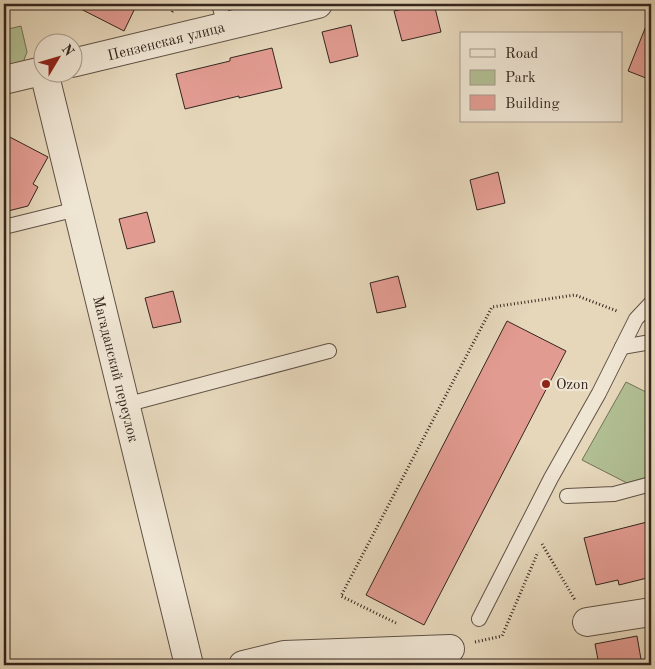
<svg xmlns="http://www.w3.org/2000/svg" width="655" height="669" font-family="'Old Standard TT',serif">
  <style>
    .green { fill: #b1bf93; stroke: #727258 }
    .building { fill: #e29b91; stroke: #34261e }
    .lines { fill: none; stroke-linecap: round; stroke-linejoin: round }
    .service-casing { stroke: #605245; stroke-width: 16 }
    .minor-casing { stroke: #605245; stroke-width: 30 }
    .path { stroke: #34261e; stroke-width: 3; stroke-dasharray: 1 2.5; stroke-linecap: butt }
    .service { stroke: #efe5d3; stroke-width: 14 }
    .minor { stroke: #efe5d3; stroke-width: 28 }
    .poi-dot { fill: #8f2418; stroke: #efe5d3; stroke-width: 2 }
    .labels { text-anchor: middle; stroke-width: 4.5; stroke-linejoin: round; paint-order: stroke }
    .street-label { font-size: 15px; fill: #34261e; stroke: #efe5d3 }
    .poi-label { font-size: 15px; fill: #34261e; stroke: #efe5d3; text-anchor: start }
  </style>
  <rect width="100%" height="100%" fill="#e6d7bb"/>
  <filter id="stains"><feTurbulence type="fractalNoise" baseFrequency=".004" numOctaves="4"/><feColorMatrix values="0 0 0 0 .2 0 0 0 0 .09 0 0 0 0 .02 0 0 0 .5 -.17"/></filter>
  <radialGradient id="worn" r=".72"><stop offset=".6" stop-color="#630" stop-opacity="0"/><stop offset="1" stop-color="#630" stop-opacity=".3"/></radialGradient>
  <!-- green -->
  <g class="green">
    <path d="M21 26 27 52 22 65 4 69V30Z"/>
    <path d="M626 382 648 393 651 392V476L627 483 582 460Z"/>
  </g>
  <!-- building -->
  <g class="building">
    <path d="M71 4H137L124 31Z"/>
    <path d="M425 4H434L441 32 402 41 394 11Z"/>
    <path d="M650 16H651V80L628 71Z"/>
    <path d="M351 25 358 56 330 63 322 32Z"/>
    <path d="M272 48 282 88 239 98V96L185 109 176 74 230 61V58Z"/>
    <path d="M4 134 48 157 33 184 38 187 28 206 4 212Z"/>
    <path d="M498 172 505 203 477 210 470 180Z"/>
    <path d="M147 212 155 242 127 249 119 219Z"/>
    <path d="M398 276 406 307 377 313 370 283Z"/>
    <path d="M173 291 181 322 153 328 145 298Z"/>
    <path d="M507 321 566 351 424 625 366 595Z"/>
    <path d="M651 521V577L619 585 618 580 596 585 584 538Z"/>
    <path d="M637 636 642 665H599L595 644Z"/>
  </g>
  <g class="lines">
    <defs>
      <g id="service">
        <path d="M219 4 225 26"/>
        <path d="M4 227 77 209"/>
        <path d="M622 347 651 342"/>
        <path d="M125 405 329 351"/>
        <path d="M567 496 614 494 651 484"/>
        <path d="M479 619 551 478 599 393 636 319 651 303"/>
      </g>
      <g id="minor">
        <path d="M72 63 318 4"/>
        <path d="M44 72 189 665"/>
        <path d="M4 80 42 71"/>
        <path d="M587 622 651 612"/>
        <path d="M243 665 284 655 450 649"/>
      </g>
    </defs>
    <!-- service casing -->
    <use href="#service" class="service-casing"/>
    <!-- minor casing -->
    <use href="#minor" class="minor-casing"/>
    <!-- path -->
    <g class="path">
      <path d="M172 12 176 4"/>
      <path d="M542 544 575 600"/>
      <path d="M396 623 341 596 492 307 575 295 617 311"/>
      <path d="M475 642 502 636 538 552"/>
    </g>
    <!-- service -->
    <use href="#service" class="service"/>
    <!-- minor -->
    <use href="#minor" class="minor"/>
  </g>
  <!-- markers -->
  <circle class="poi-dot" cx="546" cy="384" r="5"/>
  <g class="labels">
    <!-- street labels -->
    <g class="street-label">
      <text transform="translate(166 41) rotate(-14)" y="5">Пензенская улица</text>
      <text transform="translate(116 369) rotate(76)" y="5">Магаданский переулок</text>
    </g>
    <!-- poi labels -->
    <g class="poi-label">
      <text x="556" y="389">Ozon</text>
    </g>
  </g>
  <!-- margin -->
  <rect width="655" height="669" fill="none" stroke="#e6d7bb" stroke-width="20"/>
  <rect x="5" y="5" width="645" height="659" fill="none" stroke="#34261e" stroke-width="2.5"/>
  <rect x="10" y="10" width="635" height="649" fill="none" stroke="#34261e"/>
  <!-- legend -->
  <rect x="460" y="32" width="162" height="90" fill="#efe5d3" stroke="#a4998b"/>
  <rect x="470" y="49" width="25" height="8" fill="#efe5d3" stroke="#a4998b"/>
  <text x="505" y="58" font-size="15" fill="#34261e">Road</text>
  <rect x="470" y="70" width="25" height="15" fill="#b1bf93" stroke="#a4998b"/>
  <text x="505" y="82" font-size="15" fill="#34261e">Park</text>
  <rect x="470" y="95" width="25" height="15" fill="#e29b91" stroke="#a4998b"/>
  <text x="505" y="108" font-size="15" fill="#34261e">Building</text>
  <!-- north arrow -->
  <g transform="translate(58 58) rotate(52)"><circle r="24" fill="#efe5d3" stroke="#a4998b"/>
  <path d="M0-4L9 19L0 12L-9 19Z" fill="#8f2418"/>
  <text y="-8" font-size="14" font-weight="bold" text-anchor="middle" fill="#34261e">N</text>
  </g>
  <rect width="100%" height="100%" filter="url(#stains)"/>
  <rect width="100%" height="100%" fill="url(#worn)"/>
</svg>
